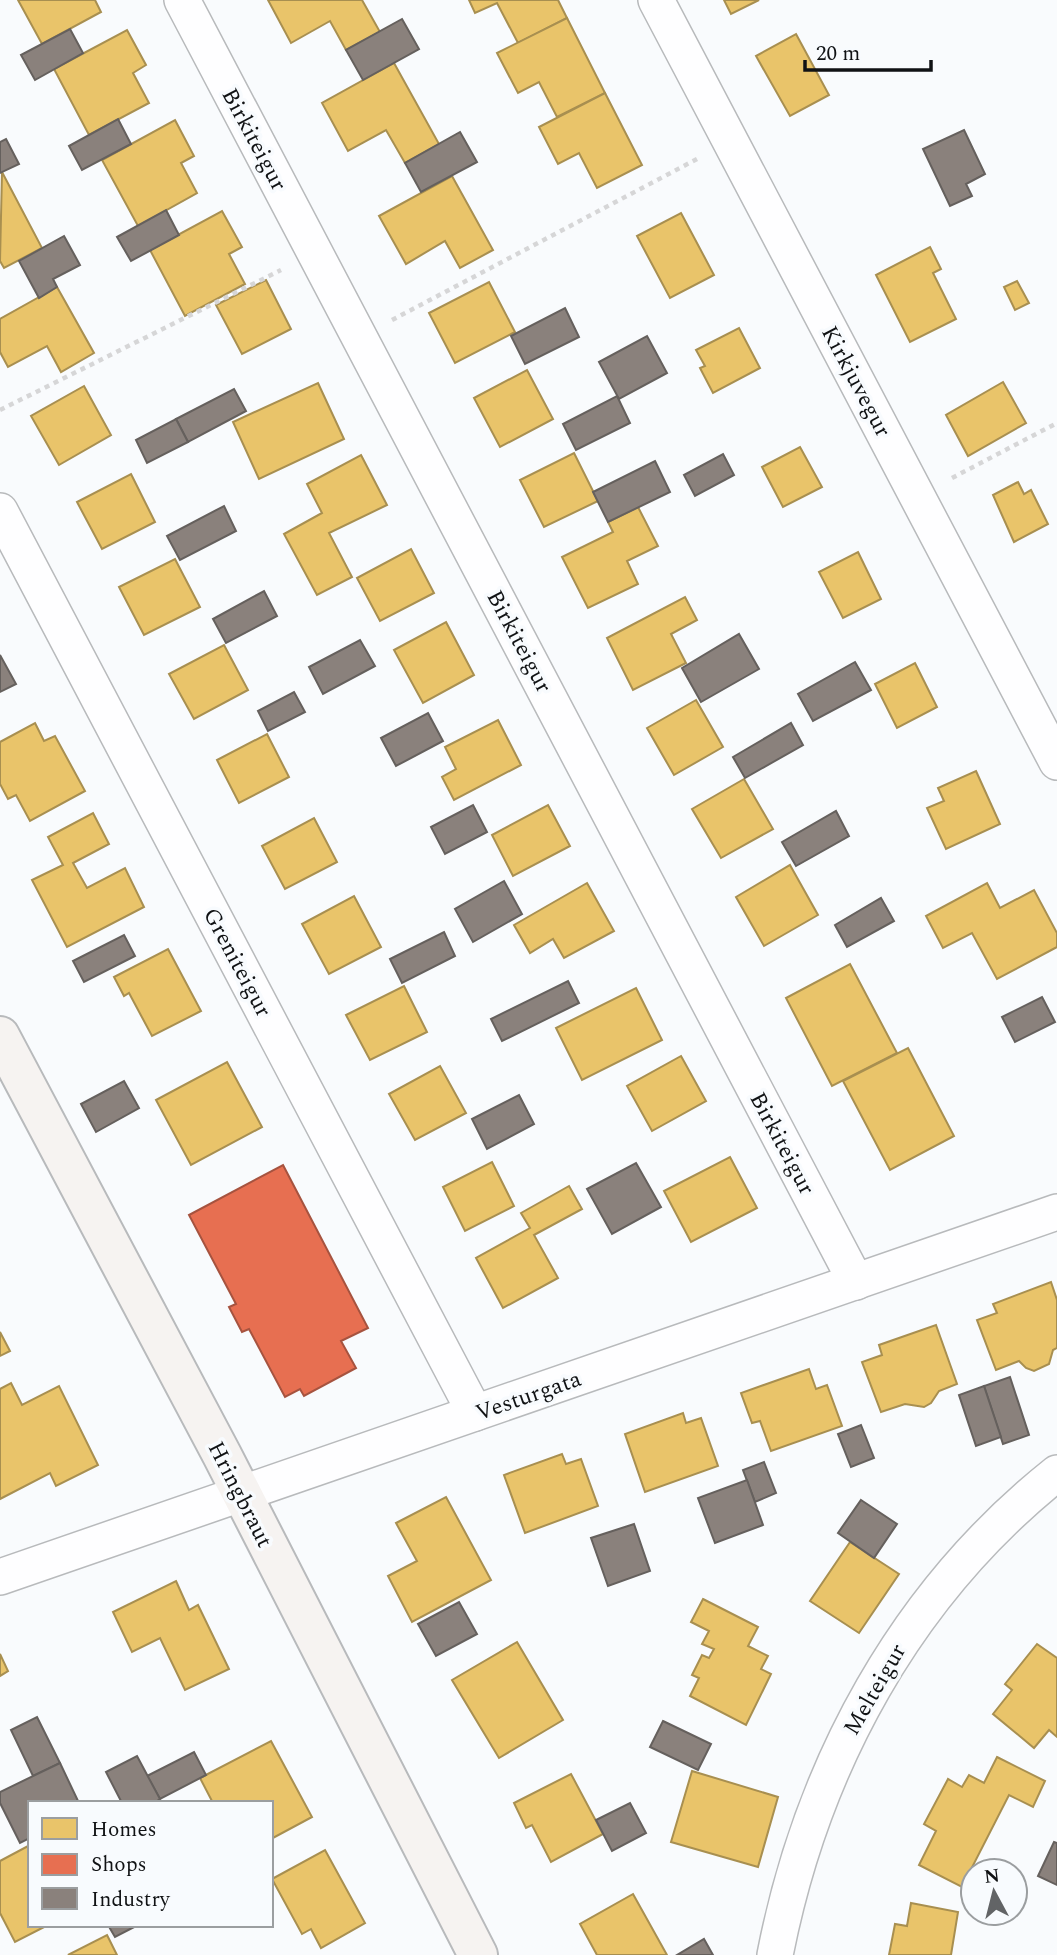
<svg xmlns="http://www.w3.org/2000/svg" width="1057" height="1955" font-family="Spectral,serif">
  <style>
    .homes { fill: #e9c46a; stroke: #a88f50; stroke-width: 2 }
    .shops { fill: #e76f51; stroke: #a6533f; stroke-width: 2 }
    .industry { fill: #8a817c; stroke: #65605d; stroke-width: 2 }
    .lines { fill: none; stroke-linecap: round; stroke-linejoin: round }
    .minor-casing { stroke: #b8babc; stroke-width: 38 }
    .secondary-casing { stroke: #b8babc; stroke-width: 42 }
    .path { stroke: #d6d6d7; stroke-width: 4.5; stroke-dasharray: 5 5; stroke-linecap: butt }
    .minor { stroke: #fefeff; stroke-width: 35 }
    .secondary { stroke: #f6f3f1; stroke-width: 38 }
    .labels { text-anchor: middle; stroke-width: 7; stroke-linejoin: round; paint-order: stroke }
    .street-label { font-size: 23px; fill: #101214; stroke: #f8fbfe }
  </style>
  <rect width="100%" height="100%" fill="#f9fbfd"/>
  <!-- homes -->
  <g class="homes">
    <path d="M18 0H95L101 12 42 44Z"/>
    <path d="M268 0H362L380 32 346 50 330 21 291 43Z"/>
    <path d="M469 0H558L567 18 518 43 497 3 475 13Z"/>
    <path d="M724 0H759L731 14Z"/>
    <path d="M567 18 605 93 557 117 539 82 518 93 497 53Z"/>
    <path d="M127 30 146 65 133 73 149 103 89 135 54 69Z"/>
    <path d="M796 34 829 95 790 116 756 56Z"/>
    <path d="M394 63 439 144 405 163 386 130 348 151 322 103Z"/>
    <path d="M605 93 642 165 597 188 579 153 558 164 539 127Z"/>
    <path d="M175 120 194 156 181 163 197 193 138 226 102 160Z"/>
    <path d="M2 172 42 248 4 268 0 261Z"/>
    <path d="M452 176 493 250 460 268 445 241 406 264 379 216Z"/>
    <path d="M222 211 242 247 229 254 245 284 185 316 150 250Z"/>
    <path d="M681 213 714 275 670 298 637 236Z"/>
    <path d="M930 247 941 269 933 273 956 319 910 342 876 275Z"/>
    <path d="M266 280 291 329 242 354 216 305Z"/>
    <path d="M1017 281 1029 303 1015 310 1004 287Z"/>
    <path d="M489 282 515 332 455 363 429 313Z"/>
    <path d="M57 287 94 353 61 372 47 346 8 367 0 352V319Z"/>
    <path d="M739 328 760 368 713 393 700 368 705 366 696 350Z"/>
    <path d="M527 370 553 419 500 447 474 398Z"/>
    <path d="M1003 382 1026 423 968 456 946 415Z"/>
    <path d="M318 383 344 439 259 479 233 422Z"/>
    <path d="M84 386 111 435 59 465 31 416Z"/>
    <path d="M800 447 822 487 783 507 762 467Z"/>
    <path d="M574 453 598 501 544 527 520 480Z"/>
    <path d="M361 455 387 505 329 533 352 577 317 595 284 534 322 513 307 484Z"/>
    <path d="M131 474 155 522 102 549 77 502Z"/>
    <path d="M1018 482 1024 494 1031 490 1048 524 1014 542 993 495Z"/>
    <path d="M638 507 658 546 627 561 638 584 588 608 562 557 613 532 608 522Z"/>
    <path d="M411 549 434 593 380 621 357 578Z"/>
    <path d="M858 552 881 599 843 618 819 572Z"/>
    <path d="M175 559 200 607 144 635 119 587Z"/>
    <path d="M685 597 697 620 671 634 686 663 633 690 607 638Z"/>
    <path d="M446 622 474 675 423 703 394 650Z"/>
    <path d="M224 645 248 690 194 719 169 674Z"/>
    <path d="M915 663 937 707 897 728 875 684Z"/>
    <path d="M696 700 723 747 674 775 647 728Z"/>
    <path d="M498 720 521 765 454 800 442 777 456 769 445 747Z"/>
    <path d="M35 723 44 741 55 736 85 791 30 821 16 795 8 799 0 784V742Z"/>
    <path d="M267 734 289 777 239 803 217 760Z"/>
    <path d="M976 771 1000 824 946 849 927 808 944 801 938 788Z"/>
    <path d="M744 779 773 829 721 858 692 809Z"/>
    <path d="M548 805 570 846 513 876 492 835Z"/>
    <path d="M93 813 109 844 73 863 87 888 125 868 144 907 67 947 32 880 63 865 48 837Z"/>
    <path d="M314 818 337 862 285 889 262 846Z"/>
    <path d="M790 865 818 915 764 946 736 897Z"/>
    <path d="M587 883 614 931 564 958 553 939 530 953 514 925Z"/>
    <path d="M987 883 1000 908 1034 890 1057 933V947L997 979 972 933 943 948 926 916Z"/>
    <path d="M354 896 381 947 329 974 302 924Z"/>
    <path d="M168 949 201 1011 152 1036 129 993 124 996 114 977Z"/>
    <path d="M850 964 897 1053 832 1086 786 998Z"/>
    <path d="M404 986 427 1032 370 1060 346 1015Z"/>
    <path d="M636 988 662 1040 582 1080 556 1028Z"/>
    <path d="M908 1048 954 1136 890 1170 843 1081Z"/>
    <path d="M681 1056 706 1101 652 1131 627 1086Z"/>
    <path d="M227 1062 262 1127 191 1165 156 1100Z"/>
    <path d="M440 1066 466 1113 415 1140 389 1094Z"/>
    <path d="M730 1157 757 1208 691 1242 664 1191Z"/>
    <path d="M492 1162 514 1206 465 1231 443 1187Z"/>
    <path d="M569 1186 582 1209 534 1235 558 1278 503 1308 476 1258 530 1228 521 1213Z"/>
    <path d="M1051 1282 1057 1300V1348L1053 1350 1049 1364 1034 1371 1026 1368 1019 1361 996 1370 977 1320 997 1313 993 1304Z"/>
    <path d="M936 1325 957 1384 939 1391 931 1403 924 1407 905 1404 881 1412 862 1362 882 1355 879 1345Z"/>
    <path d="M0 1332 10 1351 0 1356Z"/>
    <path d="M809 1369 816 1389 827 1385 842 1426 771 1451 760 1421 752 1423 741 1393Z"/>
    <path d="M11 1383 22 1405 59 1386 98 1465 56 1486 50 1473 0 1499V1389Z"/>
    <path d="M683 1413 686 1423 701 1418 718 1466 645 1492 625 1434Z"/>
    <path d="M562 1454 566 1464 581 1459 598 1506 525 1533 504 1475Z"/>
    <path d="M446 1497 491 1580 412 1622 388 1576 417 1561 396 1523Z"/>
    <path d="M850 1542 899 1574 859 1633 810 1601Z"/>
    <path d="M176 1581 189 1610 198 1605 229 1669 185 1690 160 1638 132 1652 113 1612Z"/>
    <path d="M703 1599 758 1627 748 1646 768 1656 761 1669 771 1674 746 1725 690 1696 699 1678 692 1675 702 1655 709 1658 714 1649 702 1644 709 1631 691 1622Z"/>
    <path d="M517 1642 563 1720 499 1758 452 1680Z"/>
    <path d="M1037 1644 1057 1658V1737L1049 1730 1034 1748 993 1714 1012 1690 1005 1684Z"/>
    <path d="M0 1654 8 1671 0 1676Z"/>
    <path d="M271 1741 312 1817 271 1839V1803H213L200 1778Z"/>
    <path d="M997 1757 1045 1781 1033 1807 1009 1795 962 1887 919 1865 936 1831 924 1824 948 1779 962 1787 969 1775 984 1783Z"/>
    <path d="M692 1771 778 1797 758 1867 671 1842Z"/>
    <path d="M571 1774 603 1834 551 1862 532 1825 526 1828 514 1803Z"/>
    <path d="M30 1845V1925H48L15 1942 0 1913V1861Z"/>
    <path d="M325 1850 365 1923 321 1948 311 1929 302 1934 272 1879Z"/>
    <path d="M633 1894 667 1955H597L580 1924Z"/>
    <path d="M911 1903 958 1912 951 1955H889L895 1924 907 1926Z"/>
    <path d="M107 1935 117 1955H68Z"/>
  </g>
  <!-- shops -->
  <path class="shops" d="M283 1165 368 1328 341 1341 356 1368 304 1396 300 1389 285 1397 249 1329 242 1332 229 1307 236 1304 189 1215Z"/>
  <!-- industry -->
  <g class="industry">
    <path d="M402 19 419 49 363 80 346 50Z"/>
    <path d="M70 29 83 53 35 80 21 55Z"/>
    <path d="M118 119 131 144 82 170 69 146Z"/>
    <path d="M964 130 985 174 966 184 972 196 950 206 923 149Z"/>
    <path d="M460 132 477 162 421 192 405 163Z"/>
    <path d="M6 139 19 164 0 173V142Z"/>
    <path d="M166 210 179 235 131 261 117 237Z"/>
    <path d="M64 236 80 265 53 279 57 287 39 298 19 261Z"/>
    <path d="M565 308 579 337 525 364 511 336Z"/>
    <path d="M647 336 667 373 619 399 599 362Z"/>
    <path d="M234 389 246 411 188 442 176 419Z"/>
    <path d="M617 396 630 423 576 450 563 424Z"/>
    <path d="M176 419 188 442 147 463 136 440Z"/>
    <path d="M723 454 734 475 695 496 684 475Z"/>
    <path d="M655 461 670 492 608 522 593 492Z"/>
    <path d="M224 506 236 531 180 560 167 536Z"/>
    <path d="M264 591 277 616 226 643 213 619Z"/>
    <path d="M739 634 759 669 701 702 682 668Z"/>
    <path d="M360 640 375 666 323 694 309 667Z"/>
    <path d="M0 655 16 684 0 692Z"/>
    <path d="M855 662 871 690 813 721 798 694Z"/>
    <path d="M294 692 305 712 268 731 258 711Z"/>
    <path d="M428 713 443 741 396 766 381 738Z"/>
    <path d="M791 723 803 745 745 778 733 757Z"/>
    <path d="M473 805 487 832 445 854 431 827Z"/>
    <path d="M836 811 849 836 796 866 782 842Z"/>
    <path d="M504 881 522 914 473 942 455 909Z"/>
    <path d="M881 898 894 921 847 947 835 925Z"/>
    <path d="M444 932 455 956 402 983 390 959Z"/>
    <path d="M124 935 135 956 84 982 73 961Z"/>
    <path d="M568 981 579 1003 502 1041 491 1019Z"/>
    <path d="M1042 997 1055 1022 1015 1042 1002 1017Z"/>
    <path d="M124 1081 139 1108 96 1132 81 1104Z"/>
    <path d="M519 1095 534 1124 487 1149 472 1119Z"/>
    <path d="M636 1163 661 1207 612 1234 587 1189Z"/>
    <path d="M1010 1377 1029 1435 1003 1444 984 1386Z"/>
    <path d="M984 1386 1001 1437 976 1446 959 1395Z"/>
    <path d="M861 1425 874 1458 851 1467 838 1434Z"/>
    <path d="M764 1462 776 1493 755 1502 743 1470Z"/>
    <path d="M747 1480 763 1525 715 1543 698 1498Z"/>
    <path d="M861 1500 897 1524 874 1558 838 1533Z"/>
    <path d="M634 1524 650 1571 608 1586 591 1538Z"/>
    <path d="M459 1602 477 1634 436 1656 418 1624Z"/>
    <path d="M37 1717 60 1763 33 1776 11 1730Z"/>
    <path d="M663 1721 711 1744 698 1770 650 1747Z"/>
    <path d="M194 1752 206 1775 160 1799 147 1776Z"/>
    <path d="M137 1756 160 1799 154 1803H122L106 1772Z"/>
    <path d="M60 1763 79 1803H30V1838L20 1843 0 1803V1792Z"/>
    <path d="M630 1803 646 1833 612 1851 596 1820Z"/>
    <path d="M1054 1842 1057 1843V1885L1038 1876Z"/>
    <path d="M108 1925H138L115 1937Z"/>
    <path d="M704 1939 713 1955H677Z"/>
  </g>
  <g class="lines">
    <defs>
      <g id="minor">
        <path d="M182 0 856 1282"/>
        <path d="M656 0 1057 762"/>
        <path d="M0 511 475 1413"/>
        <path d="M0 1577 1057 1212"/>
        <path d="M775 1955C812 1766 905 1594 1057 1473"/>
      </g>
      <path id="secondary" d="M0 1036 222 1455 478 1955"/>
    </defs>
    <!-- minor casing -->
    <use href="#minor" class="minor-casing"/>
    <!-- secondary casing -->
    <use href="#secondary" class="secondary-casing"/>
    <!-- path -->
    <g class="path">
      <path d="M392 320 697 159"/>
      <path d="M0 410 281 270"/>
      <path d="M952 478 1057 423"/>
    </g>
    <!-- minor -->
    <use href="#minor" class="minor"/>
    <!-- secondary -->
    <use href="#secondary" class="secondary"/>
  </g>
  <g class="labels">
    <!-- street labels -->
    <g class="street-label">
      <text transform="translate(255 139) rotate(62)" y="8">Birkiteigur</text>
      <text transform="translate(857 381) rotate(62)" y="8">Kirkjuvegur</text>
      <text transform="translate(520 641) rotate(62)" y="8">Birkiteigur</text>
      <text transform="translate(238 962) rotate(62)" y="8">Greniteigur</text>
      <text transform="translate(783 1143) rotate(62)" y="8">Birkiteigur</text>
      <text transform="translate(528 1395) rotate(-19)" y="8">Vesturgata</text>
      <text transform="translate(241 1494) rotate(63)" y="8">Hringbraut</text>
      <text transform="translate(874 1689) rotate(-60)" y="8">Melteigur</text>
    </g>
  </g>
  <!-- legend -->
  <rect x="28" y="1801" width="245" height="126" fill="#f8fbfe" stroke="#9b9ea0" stroke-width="2"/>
  <rect x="42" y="1818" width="35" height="21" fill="#e9c46a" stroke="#9b9ea0" stroke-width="2"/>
  <text x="91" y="1836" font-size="21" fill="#101214">Homes</text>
  <rect x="42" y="1854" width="35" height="21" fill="#e76f51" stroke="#9b9ea0" stroke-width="2"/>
  <text x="91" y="1871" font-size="21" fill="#101214">Shops</text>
  <rect x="42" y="1888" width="35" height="21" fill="#8a817c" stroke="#9b9ea0" stroke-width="2"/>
  <text x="91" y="1906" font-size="21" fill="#101214">Industry</text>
  <!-- north arrow -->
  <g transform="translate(994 1892) rotate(353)"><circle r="33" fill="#f8fbfe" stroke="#9b9ea0" stroke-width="2"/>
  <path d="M0-5L12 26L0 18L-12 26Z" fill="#626466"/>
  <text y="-10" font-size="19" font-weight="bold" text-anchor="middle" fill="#101214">N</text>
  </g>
  <!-- scale -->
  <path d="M805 60v10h126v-10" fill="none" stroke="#101214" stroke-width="3.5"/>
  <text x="816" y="60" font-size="21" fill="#101214" stroke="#f8fbfe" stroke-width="5" paint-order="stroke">20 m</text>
</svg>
